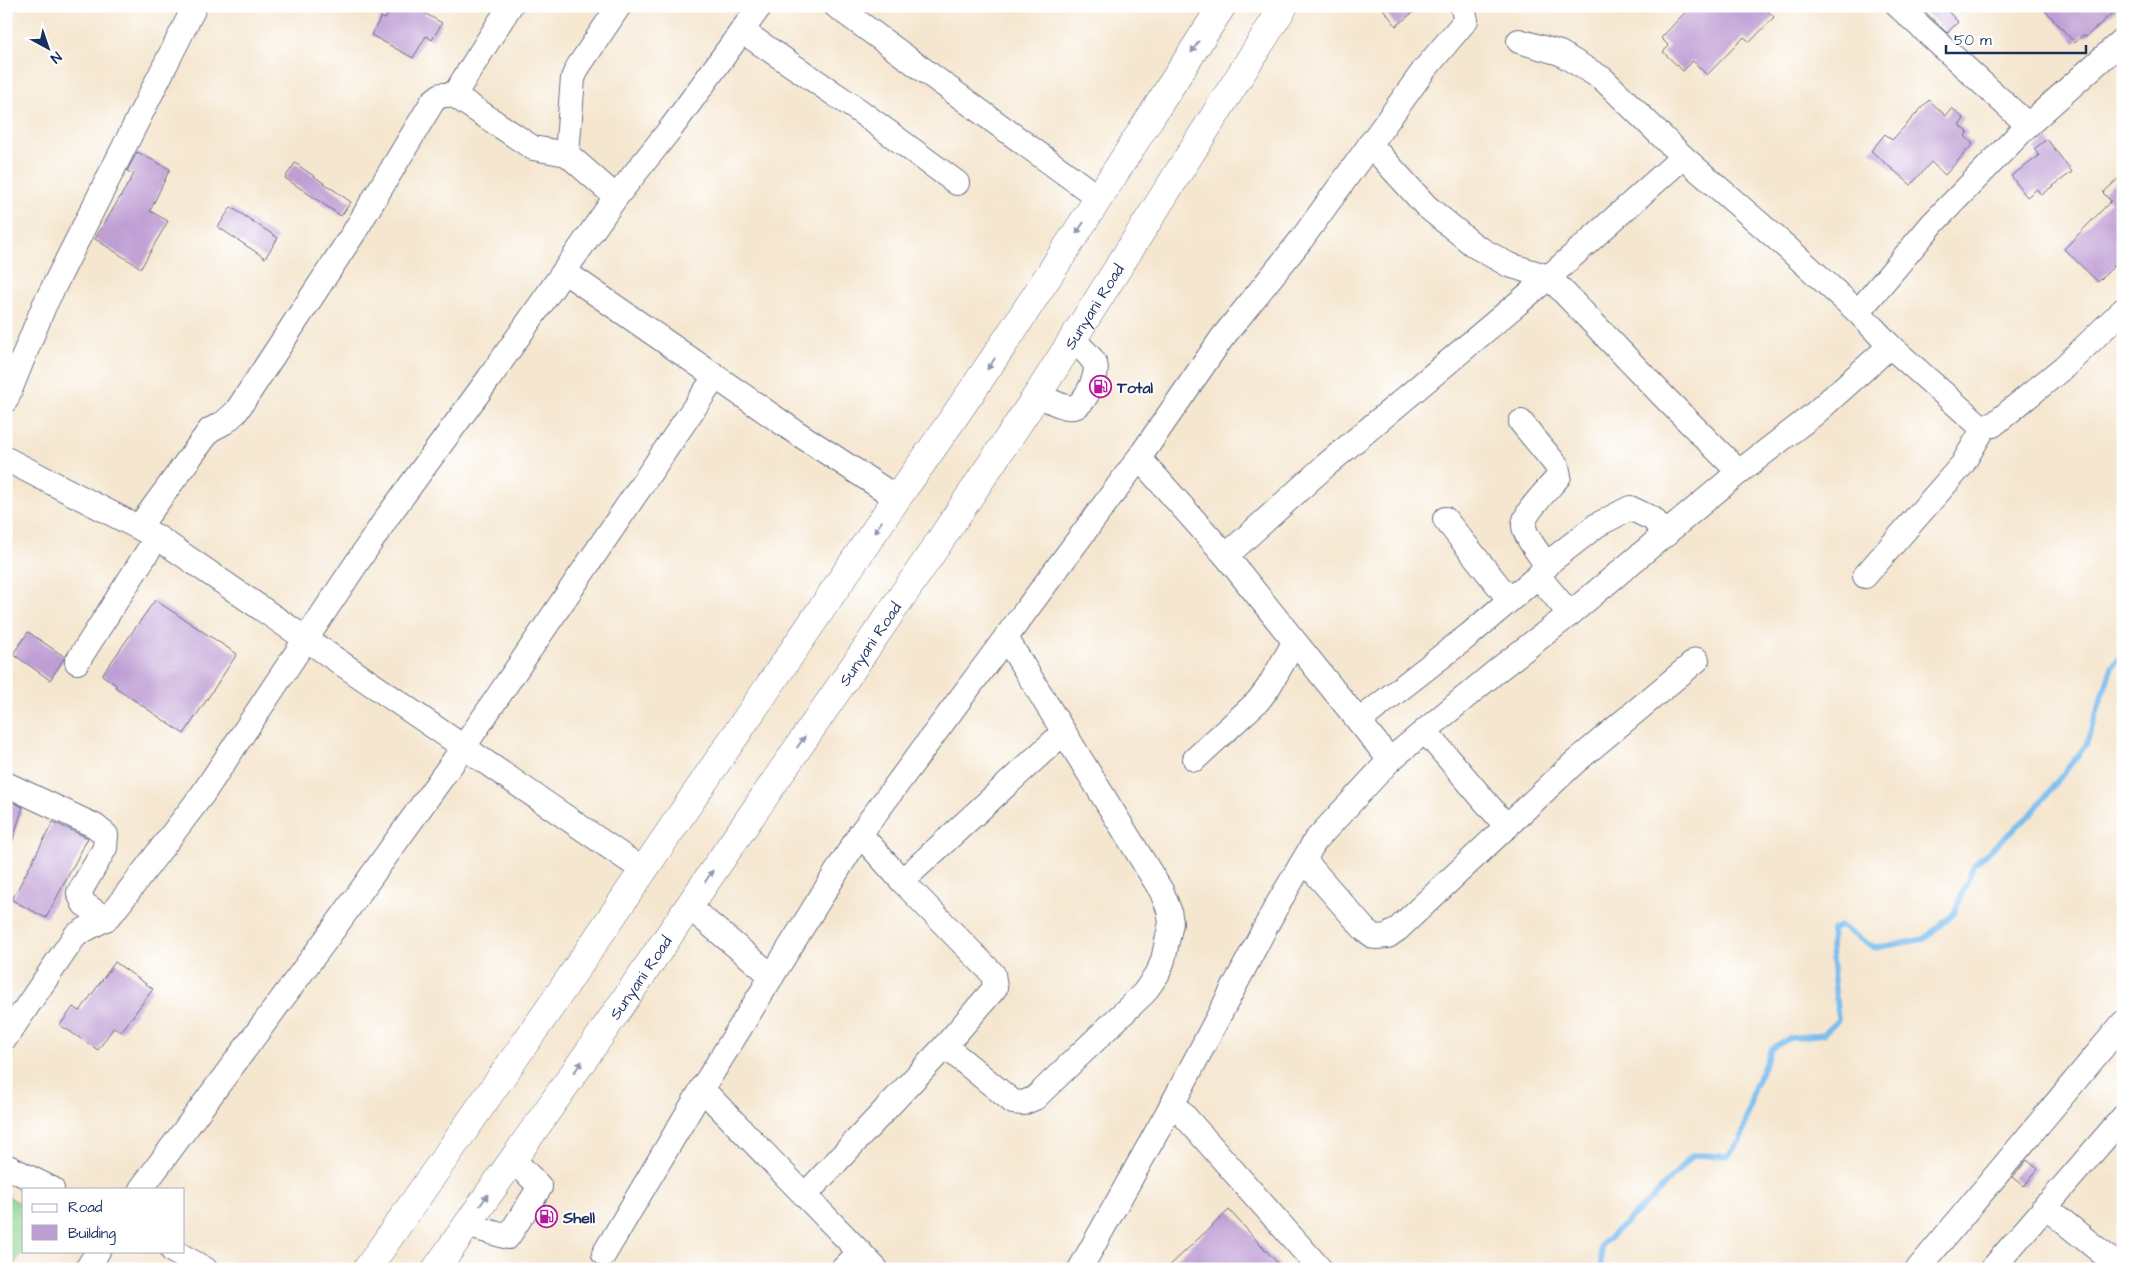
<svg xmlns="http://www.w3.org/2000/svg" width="2129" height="1275" font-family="'Architects Daughter',sans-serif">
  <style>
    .green { fill: #90d791; stroke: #568378 }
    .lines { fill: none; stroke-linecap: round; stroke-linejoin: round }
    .stream { stroke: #7abef0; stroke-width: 5.5 }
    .building { fill: #bf9ed4 }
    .minor-casing { stroke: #676f86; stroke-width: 26 }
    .major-casing { stroke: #676f86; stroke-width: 29 }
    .minor { stroke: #fff; stroke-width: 24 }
    .major { stroke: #fff; stroke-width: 28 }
    .oneway { fill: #8d97ae }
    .labels { text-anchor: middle; stroke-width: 4; stroke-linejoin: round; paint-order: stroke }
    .street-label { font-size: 16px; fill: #1b2f5e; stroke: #fff }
    .poi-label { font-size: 16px; font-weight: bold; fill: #1b2f5e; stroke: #fff; text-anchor: start }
  </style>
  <rect width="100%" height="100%" fill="#fff"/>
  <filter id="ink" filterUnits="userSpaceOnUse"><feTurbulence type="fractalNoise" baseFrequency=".02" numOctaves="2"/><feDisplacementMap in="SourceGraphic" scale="10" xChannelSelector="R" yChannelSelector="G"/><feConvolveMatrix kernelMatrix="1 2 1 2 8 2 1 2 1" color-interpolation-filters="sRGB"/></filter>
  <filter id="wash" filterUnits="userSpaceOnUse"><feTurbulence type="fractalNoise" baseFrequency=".0096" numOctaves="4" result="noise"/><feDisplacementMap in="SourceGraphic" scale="20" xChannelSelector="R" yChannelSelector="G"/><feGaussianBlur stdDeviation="1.12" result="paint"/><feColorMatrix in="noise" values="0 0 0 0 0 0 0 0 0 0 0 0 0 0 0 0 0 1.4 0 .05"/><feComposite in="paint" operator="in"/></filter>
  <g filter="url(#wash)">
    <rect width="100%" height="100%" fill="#f5e6cf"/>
    <!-- green -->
    <path class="green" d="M6 1195 24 1206V1250L10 1269H6Z"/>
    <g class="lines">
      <!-- stream -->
      <path class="stream" d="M1601 1269V1245C1634 1217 1664 1188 1692 1155L1727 1156 1741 1140 1754 1088 1772 1048 1790 1038 1823 1034 1838 1020 1831 949 1832 930 1840 926 1875 948 1924 939 1954 913 1974 865 2032 813 2086 745 2112 667 2123 653"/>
    </g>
    <g id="blocks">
      <!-- building -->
      <g class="building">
        <path d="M393 6H412L442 23 432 40 426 36 413 58 371 35 381 17 385 19Z"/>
        <path d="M1381 6H1421L1396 26Z"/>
        <path d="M1691 6H1763L1774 17 1750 42 1744 37 1707 75 1693 61 1683 71 1663 52 1669 46 1661 38Z"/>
        <path d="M1919 6H1943L1958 22 1947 33Z"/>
        <path d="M2041 6H2120L2086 37 2083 35 2075 43Z"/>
        <path d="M1929 100 1946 116 1952 108 1964 119 1959 125 1968 132 1965 136 1973 144 1945 175 1931 162 1911 185 1871 151 1885 134 1892 140Z"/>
        <path d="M2047 139 2072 172 2041 195 2037 189 2027 197 2011 176 2039 156 2034 149Z"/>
        <path d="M137 152 170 169 150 211 168 221 141 268 95 239 134 174 127 171Z"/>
        <path d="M295 163 351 202 341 216 285 178Z"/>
        <path d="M2123 174V257L2098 282 2064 249 2111 201 2103 193Z"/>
        <path d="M231 207 278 238 265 258 218 227Z"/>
        <path d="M155 600 237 654 184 734 115 687 116 685 102 675Z"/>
        <path d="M28 632 65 657 50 680 13 654Z"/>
        <path d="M6 799 23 807 10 849 6 848Z"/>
        <path d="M53 822 88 838 46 918 12 900Z"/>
        <path d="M115 962 153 989 121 1032 114 1027 98 1050 60 1025 73 1007 80 1011Z"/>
        <path d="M2027 1160 2038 1169 2024 1186 2013 1177Z"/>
        <path d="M1229 1210 1283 1269H1166Z"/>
      </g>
    </g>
  </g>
  <g filter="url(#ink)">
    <use href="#blocks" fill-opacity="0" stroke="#676f86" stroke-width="1"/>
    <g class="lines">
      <defs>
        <g id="minor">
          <path d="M836 6 1099 198"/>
          <path d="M1898 6 2028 125"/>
          <path d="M742 31 858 110 957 183"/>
          <path d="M1519 41 1560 53 1603 79 1683 157 1783 244 1858 312 1890 346 1978 424 1985 426 1993 425 2064 367 2123 310"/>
          <path d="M454 95 510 6"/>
          <path d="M1370 144 1426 206 1475 246 1509 265 1549 277 1666 399 1739 472"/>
          <path d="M616 197 567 154 573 78 578 67 619 6"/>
          <path d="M565 272 791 429 897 498"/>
          <path d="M1858 312 1933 223 2028 125 2123 40"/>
          <path d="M1038 394C1047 399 1063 409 1074 407 1085 404 1101 372 1094 362 1089 354 1079 346 1073 339"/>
          <path d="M6 400 44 306 195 6"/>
          <path d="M1521 422 1557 466 1559 476C1551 487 1523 512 1524 526 1525 537 1541 556 1547 566"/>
          <path d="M1139 458 1226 556 1390 760"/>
          <path d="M6 459 157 537 643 870"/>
          <path d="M1445 519 1509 599"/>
          <path d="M139 527 210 430 225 422 236 412 353 234 433 101 441 95H454L533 148 567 154"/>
          <path d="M1226 556 1325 466 1549 277 1683 157"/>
          <path d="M1538 576 1570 614"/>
          <path d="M1865 576 1962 465 1985 426"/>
          <path d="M77 662 157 537"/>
          <path d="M1359 721 1469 635 1538 576 1552 560 1597 525 1630 508 1653 519 1666 535"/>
          <path d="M1425 731 1507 827"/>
          <path d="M1195 759 1258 701 1268 688 1294 643"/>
          <path d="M6 784 95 826 106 835 105 848 79 893 84 904 106 919"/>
          <path d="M1304 860 1365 930 1375 937 1388 936 1398 929 1574 763 1697 660"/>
          <path d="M902 881 1064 732"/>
          <path d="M689 907 772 976"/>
          <path d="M6 1037 75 936C87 927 102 923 113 912L202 795 388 516 490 377 616 197 672 127 760 6"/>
          <path d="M945 1046 1013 1102 1023 1103 1035 1098 1144 993 1158 973 1163 960 1171 923 1169 910 1162 892 1006 638"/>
          <path d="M702 1089 876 1269"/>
          <path d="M1173 1103 1320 1269"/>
          <path d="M6 1166 52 1189"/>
          <path d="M141 1189 325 941 463 748 715 377"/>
          <path d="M806 1194 945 1046 995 988 993 974 902 881 860 834"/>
          <path d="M2044 1206 2122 1269"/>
          <path d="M466 1225 508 1237 540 1187 513 1159"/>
          <path d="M173 1251 205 1269"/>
          <path d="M604 1254 702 1089 860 834 1139 458 1222 338 1301 240 1424 70 1466 20 1462 6"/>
          <path d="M87 1269 98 1251"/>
          <path d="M843 1269 860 1252"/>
          <path d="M1080 1269 1173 1103 1276 907 1315 841 1390 760 1499 669 1570 614 1739 472 1813 415 1890 346"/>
          <path d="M1918 1269 2123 1023"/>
          <path d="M1992 1269 2123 1117"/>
        </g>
        <g id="major">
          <path d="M367 1269 551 1006 897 498C1012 339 1115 171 1222 6"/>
          <path id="s1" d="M436 1269 595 1043 929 557 1038 394 1284 6"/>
        </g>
      </defs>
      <!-- minor casing -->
      <use href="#minor" class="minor-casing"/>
      <!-- major casing -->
      <use href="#major" class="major-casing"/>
      <!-- minor -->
      <use href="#minor" class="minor"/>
      <!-- major -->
      <use href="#major" class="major"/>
    </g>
    <!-- one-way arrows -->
    <defs><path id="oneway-solid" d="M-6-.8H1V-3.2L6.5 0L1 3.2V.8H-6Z" transform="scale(1.25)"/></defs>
    <g class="oneway">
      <use href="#oneway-solid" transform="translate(1195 47) rotate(123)"/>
      <use href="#oneway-solid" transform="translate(1080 228) rotate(123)"/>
      <use href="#oneway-solid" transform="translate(991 364) rotate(124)"/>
      <use href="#oneway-solid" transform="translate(878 527) rotate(124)"/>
      <use href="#oneway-solid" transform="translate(801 742) rotate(-55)"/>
      <use href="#oneway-solid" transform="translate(709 876) rotate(-56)"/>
      <use href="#oneway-solid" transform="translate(578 1067) rotate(-55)"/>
      <use href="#oneway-solid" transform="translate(484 1200) rotate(-55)"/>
    </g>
  </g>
  <!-- icons -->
  <defs>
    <symbol id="fuel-ring" viewBox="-11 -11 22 22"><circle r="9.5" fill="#fff" stroke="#b5179e" stroke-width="1.5"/><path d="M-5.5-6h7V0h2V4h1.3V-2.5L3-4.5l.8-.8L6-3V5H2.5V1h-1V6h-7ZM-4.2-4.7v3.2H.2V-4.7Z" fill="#b5179e"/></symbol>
  </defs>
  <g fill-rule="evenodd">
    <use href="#fuel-ring" x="1088" y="374" width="25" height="25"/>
    <use href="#fuel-ring" x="534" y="1204" width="25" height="25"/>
  </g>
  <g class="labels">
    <!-- street labels -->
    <g class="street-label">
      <text dy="6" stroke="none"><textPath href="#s1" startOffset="1166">Sunyani Road</textPath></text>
      <text dy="6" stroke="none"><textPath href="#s1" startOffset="761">Sunyani Road</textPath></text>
      <text dy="6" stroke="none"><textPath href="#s1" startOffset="356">Sunyani Road</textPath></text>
    </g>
    <!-- poi labels -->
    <g class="poi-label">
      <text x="1117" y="393">Total</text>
      <text x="563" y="1223">Shell</text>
    </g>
  </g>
  <!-- margin -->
  <rect width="2129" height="1275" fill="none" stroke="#fff" stroke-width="25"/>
  <!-- legend -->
  <rect x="22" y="1188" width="162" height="65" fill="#ffffff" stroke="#a4acbf"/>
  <rect x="32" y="1204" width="25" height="8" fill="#ffffff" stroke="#a4acbf"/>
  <text x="68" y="1212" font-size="15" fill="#1b2f5e">Road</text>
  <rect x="32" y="1225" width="25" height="15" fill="#bf9ed4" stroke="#a4acbf"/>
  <text x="68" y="1238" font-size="15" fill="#1b2f5e">Building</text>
  <!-- north arrow -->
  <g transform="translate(48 48) rotate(140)" stroke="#ffffff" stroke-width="4" paint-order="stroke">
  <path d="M0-4L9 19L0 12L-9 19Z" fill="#1b2f5e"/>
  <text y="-8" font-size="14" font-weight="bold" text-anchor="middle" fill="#1b2f5e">N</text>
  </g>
  <!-- scale -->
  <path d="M1946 45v8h140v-8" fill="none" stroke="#1b2f5e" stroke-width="2.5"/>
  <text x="1954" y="45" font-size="15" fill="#1b2f5e" stroke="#ffffff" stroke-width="4" paint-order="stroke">50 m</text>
</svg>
